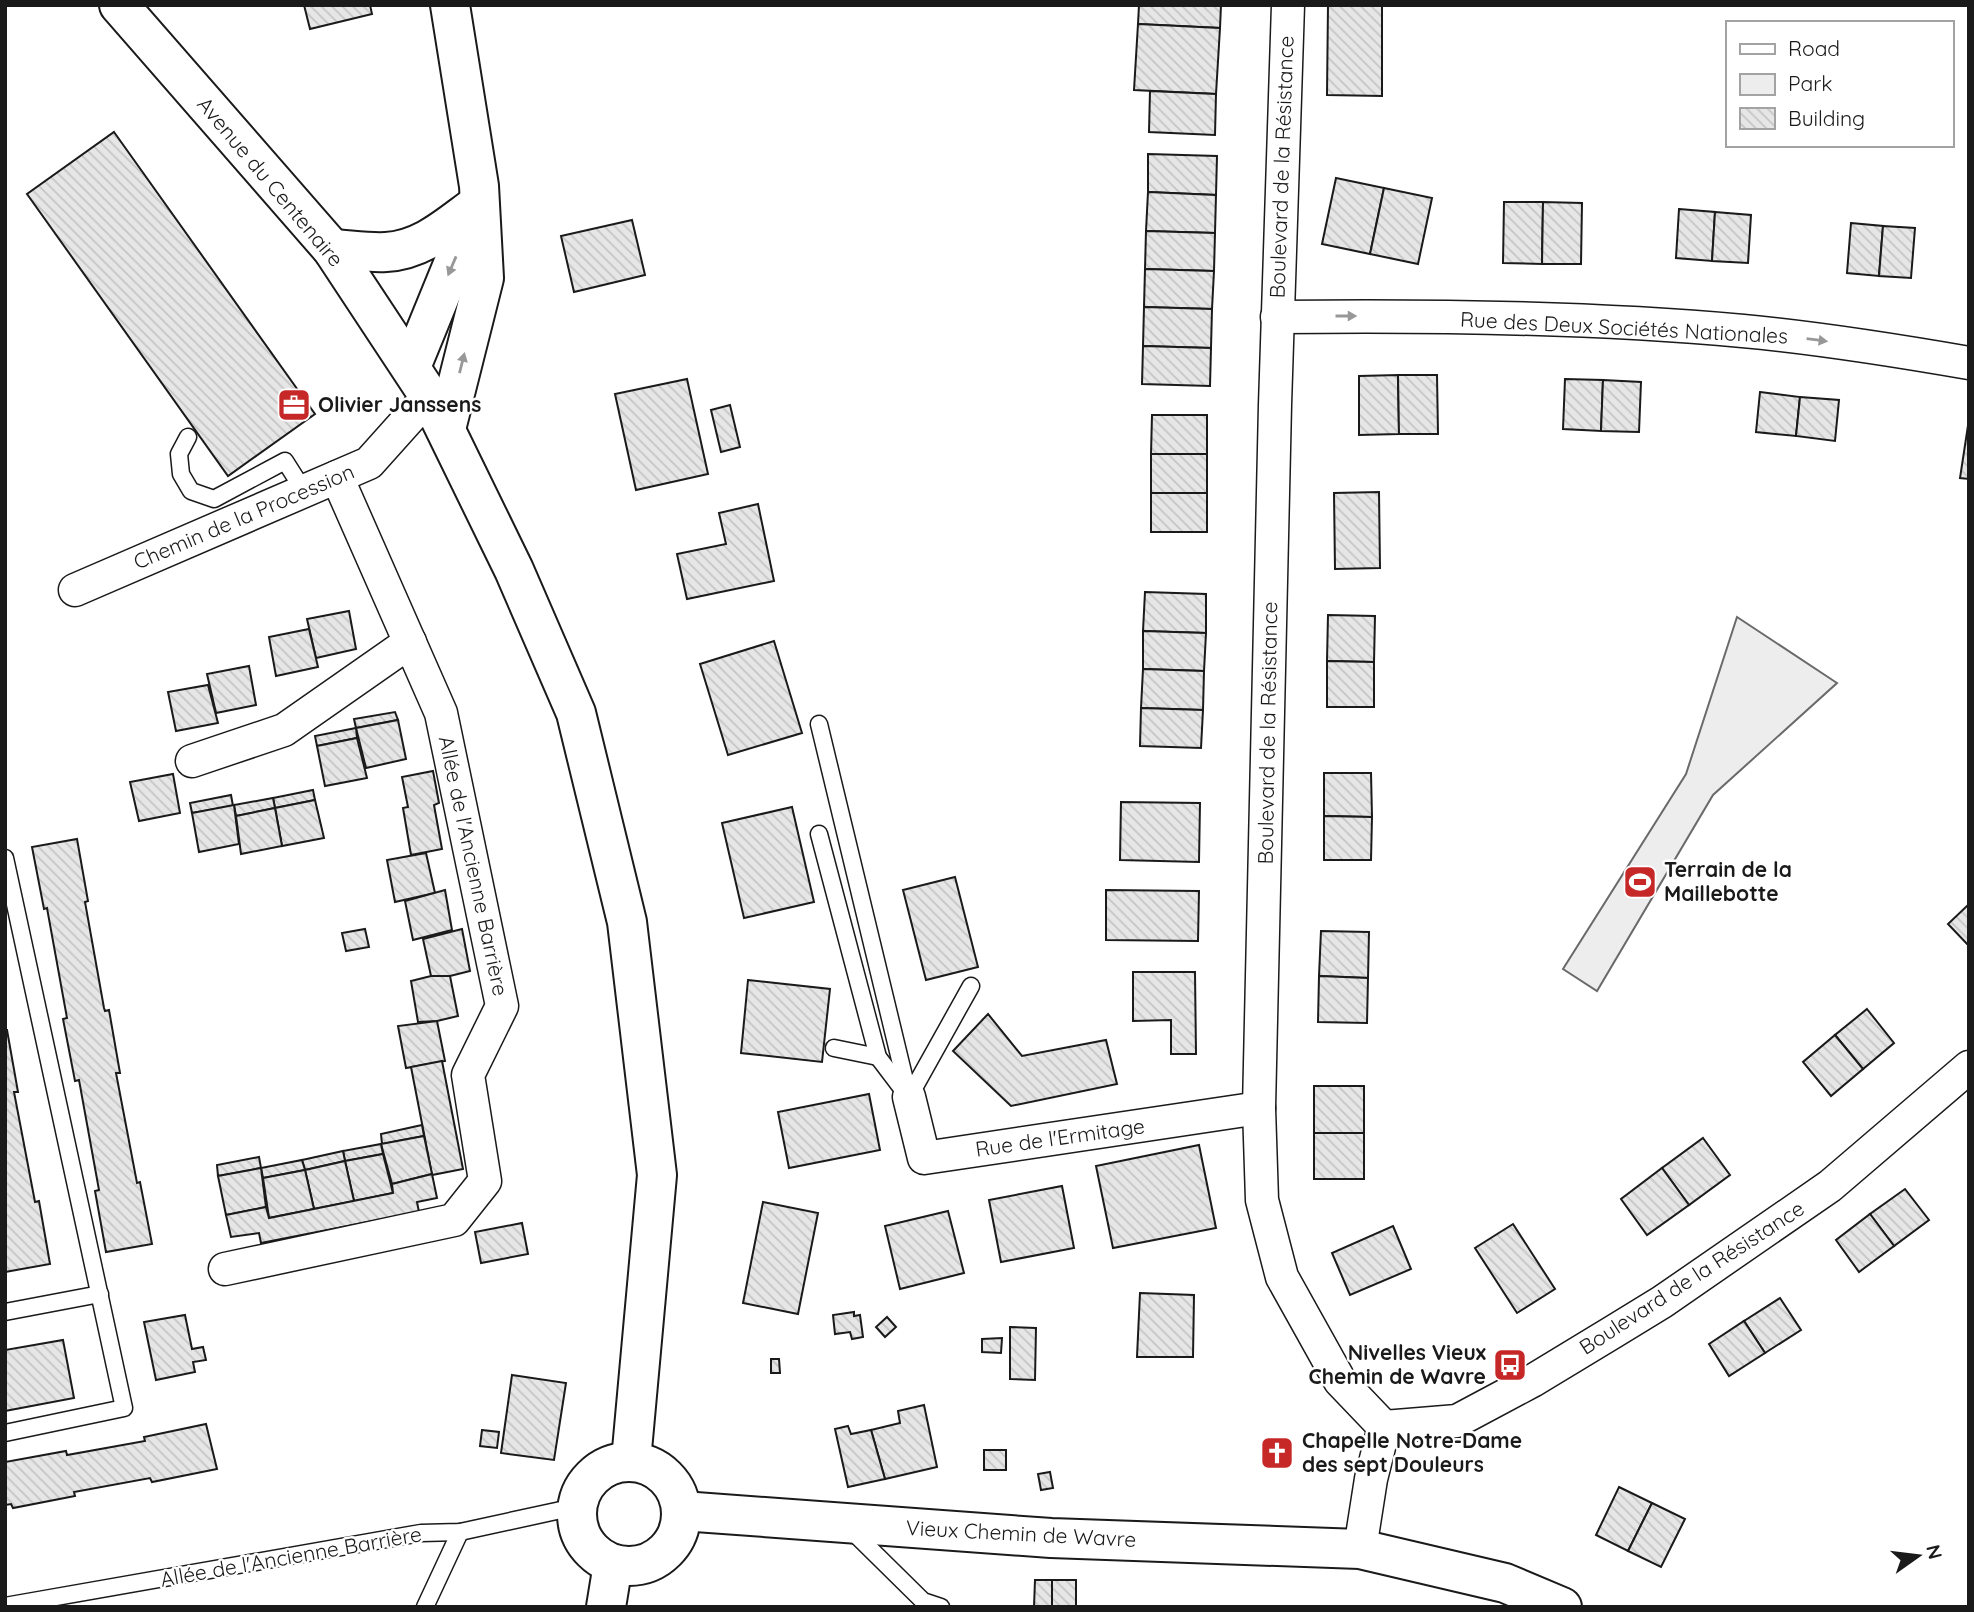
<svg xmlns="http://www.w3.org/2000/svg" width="1974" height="1612" font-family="Quicksand,sans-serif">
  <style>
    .green { fill: #ededed; stroke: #6a6a6a; stroke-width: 2 }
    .building { fill: url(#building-back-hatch); stroke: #1a1a1a; stroke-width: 2 }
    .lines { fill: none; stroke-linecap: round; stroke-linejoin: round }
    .service-casing { stroke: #1a1a1a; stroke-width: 19 }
    .minor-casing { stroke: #1a1a1a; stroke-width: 35 }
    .tertiary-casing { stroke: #1a1a1a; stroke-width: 42 }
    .secondary-casing { stroke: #1a1a1a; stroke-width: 42 }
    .service { stroke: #fff; stroke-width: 16 }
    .minor { stroke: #fff; stroke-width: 32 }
    .tertiary { stroke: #fff; stroke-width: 38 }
    .secondary { stroke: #fff; stroke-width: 38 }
    .oneway { fill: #989898 }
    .labels { text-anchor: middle; stroke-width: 5; stroke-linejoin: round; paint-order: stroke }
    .street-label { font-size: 21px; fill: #1a1a1a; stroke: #fff }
    .poi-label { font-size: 21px; font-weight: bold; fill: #1a1a1a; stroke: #fff; text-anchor: start }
  </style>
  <defs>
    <pattern id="building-back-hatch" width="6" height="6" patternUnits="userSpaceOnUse" patternTransform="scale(1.75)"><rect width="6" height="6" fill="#e6e6e6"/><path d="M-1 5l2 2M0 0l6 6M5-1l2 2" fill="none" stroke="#c5c5c5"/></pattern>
  </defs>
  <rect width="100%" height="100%" fill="#fff"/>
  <!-- green -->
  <path class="green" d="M1737 617 1837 683 1713 795 1597 991 1563 969 1686 774Z"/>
  <!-- building -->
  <g class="building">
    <path d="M304 5H370L372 14 310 29Z"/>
    <path d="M1139 5H1221L1220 28 1138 24Z"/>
    <path d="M1328 5H1382V96L1327 95Z"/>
    <path d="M1138 24 1220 28 1216 94 1134 90Z"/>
    <path d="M1150 91 1216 94 1215 135 1149 132Z"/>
    <path d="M114 132 315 414 228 476 27 194Z"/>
    <path d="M1148 154 1217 156 1216 195 1148 192Z"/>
    <path d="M1336 178 1384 188 1370 254 1322 244Z"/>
    <path d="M1384 188 1432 198 1418 264 1370 254Z"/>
    <path d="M1148 192 1216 195 1215 233 1146 231Z"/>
    <path d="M1504 202H1543L1542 264 1503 263Z"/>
    <path d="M1543 202 1582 203 1581 264H1542Z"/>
    <path d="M1679 209 1715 212 1712 261 1676 258Z"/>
    <path d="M1715 212 1751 215 1748 263 1712 261Z"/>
    <path d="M632 220 645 275 574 292 561 236Z"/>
    <path d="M1851 223 1883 226 1879 276 1847 273Z"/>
    <path d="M1883 226 1915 228 1911 278 1879 276Z"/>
    <path d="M1146 231 1215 233 1214 271 1145 269Z"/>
    <path d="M1145 269 1214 271 1212 309 1144 307Z"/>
    <path d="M1144 307 1212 309 1211 348 1143 346Z"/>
    <path d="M1143 346 1211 348 1210 386 1142 384Z"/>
    <path d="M1398 375 1399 434 1359 435V376Z"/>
    <path d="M1398 375H1437L1438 434H1399Z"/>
    <path d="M687 379 708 474 636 490 615 394Z"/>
    <path d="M1565 379 1603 380 1601 431 1563 429Z"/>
    <path d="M1603 380 1641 382 1639 432 1601 431Z"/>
    <path d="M1760 392 1800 397 1796 436 1756 432Z"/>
    <path d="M1800 397 1839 400 1835 441 1796 436Z"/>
    <path d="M730 405 740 447 721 452 711 410Z"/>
    <path d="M1152 415H1207V454H1151Z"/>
    <path d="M1969 419V479L1960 478Z"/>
    <rect x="1151" y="454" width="56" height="39"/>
    <path d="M1379 492 1380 568 1335 569 1334 493Z"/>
    <rect x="1151" y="493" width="56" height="39"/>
    <path d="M758 504 774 581 687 599 677 554 726 544 719 513Z"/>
    <path d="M1145 592 1206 594V633L1143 631Z"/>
    <path d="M349 611 356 649 316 658 307 619Z"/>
    <path d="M1328 615 1375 616 1374 662 1327 661Z"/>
    <path d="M309 629 318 667 276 676 269 637Z"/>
    <path d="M1143 631 1206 633 1204 671 1143 669Z"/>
    <path d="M774 641 802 733 728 755 700 664Z"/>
    <path d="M1327 661 1374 662V707H1327Z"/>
    <path d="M249 666 256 705 216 713 207 674Z"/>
    <path d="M1143 669 1204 671 1203 710 1141 708Z"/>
    <path d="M208 685 218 723 176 731 168 692Z"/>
    <path d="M1141 708 1203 710 1201 748 1140 746Z"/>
    <path d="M395 712 398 720 356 728 354 719Z"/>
    <path d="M398 720 406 759 366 768 356 728Z"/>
    <path d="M356 728 357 738 317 746 315 736Z"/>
    <path d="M357 738 367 778 325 786 317 746Z"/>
    <path d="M433 771 439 803 434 805 442 849 411 855 403 808 408 807 402 777Z"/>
    <path d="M1324 773H1371L1372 817 1324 816Z"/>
    <path d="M173 774 180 813 139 821 130 782Z"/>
    <path d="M313 790 315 800 275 808 273 798Z"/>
    <path d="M231 795 233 806 192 813 190 803Z"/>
    <path d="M273 798 275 808 236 816 234 805Z"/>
    <path d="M315 800 324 838 282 846 275 808Z"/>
    <path d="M1121 802 1200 803 1199 862 1120 860Z"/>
    <path d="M234 805 239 844 199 852 192 813Z"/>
    <path d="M792 807 814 902 744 918 722 823Z"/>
    <path d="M275 808 282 846 241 854 236 816Z"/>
    <path d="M1324 816 1372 817 1371 860H1324Z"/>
    <path d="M77 839 88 901 85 902 104 1008 105 1011 109 1010 120 1073H116L137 1183 140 1182 152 1244 106 1252 95 1191 99 1190 79 1080 75 1081 63 1019 67 1018 47 908 44 909 32 847Z"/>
    <path d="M426 853 435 893 395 902 387 860Z"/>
    <path d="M955 877 978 967 926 980 903 890Z"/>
    <path d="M445 890 452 930 413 940 405 901Z"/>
    <path d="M1106 890 1199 891 1198 941 1106 940Z"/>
    <path d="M1969 904V946L1948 924Z"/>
    <path d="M365 929 369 947 346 951 342 933Z"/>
    <path d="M462 929 470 971 450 976H431L423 939Z"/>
    <path d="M1321 931 1369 932 1368 978 1319 976Z"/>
    <path d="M1133 972H1195L1196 1054H1171V1020L1133 1021Z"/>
    <path d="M431 976H450L458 1016 437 1021 418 1022 411 981Z"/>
    <path d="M1319 976 1368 978 1367 1023 1318 1022Z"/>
    <path d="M748 980 830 989 822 1062 741 1053Z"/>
    <path d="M1867 1009 1894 1043 1863 1069 1835 1035Z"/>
    <path d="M988 1014 1022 1056 1106 1040 1117 1084 1011 1106 953 1051Z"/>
    <path d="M437 1021 445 1061 406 1068 398 1026Z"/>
    <path d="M5 1030H7L18 1092H14L35 1202 39 1201 50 1264 5 1272Z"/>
    <path d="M1835 1035 1863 1069 1831 1096 1803 1062Z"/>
    <path d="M442 1061 463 1169 432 1175 411 1067Z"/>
    <rect x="1314" y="1086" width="50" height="47"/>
    <path d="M869 1094 880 1150 789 1168 778 1112Z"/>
    <path d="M422 1125 424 1136 382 1144 381 1134Z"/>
    <rect x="1314" y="1133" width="50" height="46"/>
    <path d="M424 1136 432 1174 392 1184 381 1144Z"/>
    <path d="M1703 1138 1730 1175 1689 1205 1662 1168Z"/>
    <path d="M381 1144 383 1154 345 1161 343 1151Z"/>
    <path d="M1199 1145 1216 1228 1113 1248 1096 1166Z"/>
    <path d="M343 1151 345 1161 305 1170 302 1160Z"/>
    <path d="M383 1154 393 1193 354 1201 345 1161Z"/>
    <path d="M259 1157 261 1168 218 1176 217 1165Z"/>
    <path d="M302 1160 305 1170 263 1178 261 1168Z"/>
    <path d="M345 1161 354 1201 314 1209 305 1170Z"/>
    <path d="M261 1168 266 1207 226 1215 218 1176Z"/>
    <path d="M1662 1168 1689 1205 1647 1235 1621 1199Z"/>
    <path d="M305 1170 314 1209 269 1218 263 1178Z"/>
    <path d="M432 1174 437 1198 417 1202 419 1212 261 1243 259 1233 231 1237 226 1215 266 1207 269 1218 393 1193 392 1184Z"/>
    <path d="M1062 1186 1074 1248 1001 1262 989 1200Z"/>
    <path d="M1905 1189 1929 1220 1894 1246 1870 1214Z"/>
    <path d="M763 1202 818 1213 798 1314 743 1303Z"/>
    <path d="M948 1211 964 1273 900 1289 885 1226Z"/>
    <path d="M1870 1214 1894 1246 1859 1272 1836 1240Z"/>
    <path d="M522 1223 528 1254 481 1263 475 1232Z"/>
    <path d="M1513 1224 1555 1289 1517 1313 1475 1248Z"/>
    <path d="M1393 1226 1411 1269 1350 1295 1332 1253Z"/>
    <path d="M1140 1293 1194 1295 1193 1357H1137Z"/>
    <path d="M1780 1298 1801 1330 1765 1353 1744 1321Z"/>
    <path d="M854 1312V1316L860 1315 863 1337 852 1339 850 1332 835 1334 833 1315Z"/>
    <path d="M185 1315 192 1349 203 1347 206 1360 193 1362 195 1372 156 1380 144 1322Z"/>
    <path d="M887 1317 896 1327 885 1337 876 1327Z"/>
    <path d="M1744 1321 1765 1353 1729 1376 1709 1344Z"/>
    <path d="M1010 1327 1036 1328 1035 1380 1010 1379Z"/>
    <path d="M1002 1338 1001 1353 982 1352V1339Z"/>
    <path d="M63 1340 74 1398 5 1411V1350Z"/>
    <path d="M771 1359H779L780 1373H771Z"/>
    <path d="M512 1375 566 1383 554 1460 501 1453Z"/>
    <path d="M924 1405 937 1467 885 1479 871 1430 900 1423 898 1411Z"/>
    <path d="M206 1424 217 1469 152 1482 150 1478 74 1492 75 1496 13 1508 11 1504 5 1505V1462L66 1451 67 1455 145 1441 144 1437Z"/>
    <path d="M848 1426 851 1434 871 1430 885 1479 848 1487 835 1429Z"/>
    <path d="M482 1430 499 1432 497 1448 480 1446Z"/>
    <rect x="984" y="1450" width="22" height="20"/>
    <path d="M1050 1472 1053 1488 1041 1490 1038 1474Z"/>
    <path d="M1619 1487 1652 1503 1628 1551 1596 1535Z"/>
    <path d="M1652 1503 1685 1519 1661 1567 1628 1551Z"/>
    <path d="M1035 1580H1052V1607H1034Z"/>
    <rect x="1052" y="1580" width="24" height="27"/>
  </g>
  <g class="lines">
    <defs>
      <g id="service">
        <path d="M188 437 179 454 181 474 191 491 214 499 285 461 304 491"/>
        <path d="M819 724 909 1097"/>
        <path d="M819 834 878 1057 903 1090"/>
        <path d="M5 858 124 1408 5 1433"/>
        <path d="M834 1048 878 1057"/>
        <path d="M909 1097 971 986"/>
        <path d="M5 1312 100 1294"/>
        <path d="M851 1530 923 1601 941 1607"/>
        <path d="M5 1606 421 1533 460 1532 561 1510H577"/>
        <path d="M425 1607 460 1532"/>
      </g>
      <g id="minor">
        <path d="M1288 5 1275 405 1259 1108 1262 1200 1282 1277 1340 1381 1384 1427"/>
        <path d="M1277 317C1433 315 1589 317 1743 331 1819 338 1894 350 1969 363"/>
        <path d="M75 590 369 463 429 396"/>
        <path d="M192 761 284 730 410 642"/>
        <path d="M909 1097 924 1158 1259 1108"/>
        <path d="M225 1269 454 1220 485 1181 468 1075 502 1006 441 713 337 477"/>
        <path d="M1384 1427 1457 1421 1532 1381 1613 1332 1662 1302 1830 1186 1969 1067"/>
        <path d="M1360 1549 1371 1479 1384 1427"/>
      </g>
      <g id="tertiary">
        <path d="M332 249C350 250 369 253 386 252 423 250 449 225 477 205"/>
        <path d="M411 367 476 208"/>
        <path d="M446 429 484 278 479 186 450 5"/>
        <path d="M682 1511 1051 1538 1360 1549 1505 1583 1562 1607"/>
      </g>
      <g id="secondary">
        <path d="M119 5 332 249 429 396 514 570 576 713 627 922 657 1175 631 1461"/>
        <circle cx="629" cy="1514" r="52"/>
        <path d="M606 1607 613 1564"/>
      </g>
    </defs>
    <!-- service casing -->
    <use href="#service" class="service-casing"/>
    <!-- minor casing -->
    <use href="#minor" class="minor-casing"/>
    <!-- tertiary casing -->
    <use href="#tertiary" class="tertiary-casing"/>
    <!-- secondary casing -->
    <use href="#secondary" class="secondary-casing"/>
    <!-- service -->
    <use href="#service" class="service"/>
    <!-- minor -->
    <use href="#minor" class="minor"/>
    <!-- tertiary -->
    <use href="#tertiary" class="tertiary"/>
    <!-- secondary -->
    <use href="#secondary" class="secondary"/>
  </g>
  <!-- one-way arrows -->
  <defs><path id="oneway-solid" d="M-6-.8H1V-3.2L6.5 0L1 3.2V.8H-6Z" transform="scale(1.75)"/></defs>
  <g class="oneway">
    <use href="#oneway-solid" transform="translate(452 266) rotate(113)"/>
    <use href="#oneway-solid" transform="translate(1346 316)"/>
    <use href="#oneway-solid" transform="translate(1817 340) rotate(7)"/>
    <use href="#oneway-solid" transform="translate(462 363) rotate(-76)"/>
  </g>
  <!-- icons -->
  <defs>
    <symbol id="office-square" viewBox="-11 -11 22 22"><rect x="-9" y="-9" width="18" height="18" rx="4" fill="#c62828" stroke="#fff"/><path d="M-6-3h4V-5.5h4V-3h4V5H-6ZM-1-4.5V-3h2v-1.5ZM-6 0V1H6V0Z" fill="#fff"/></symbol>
    <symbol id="stadium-square" viewBox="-11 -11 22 22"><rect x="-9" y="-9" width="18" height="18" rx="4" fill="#c62828" stroke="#fff"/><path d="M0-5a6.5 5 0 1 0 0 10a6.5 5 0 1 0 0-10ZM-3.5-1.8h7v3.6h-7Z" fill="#fff"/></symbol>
    <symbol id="bus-square" viewBox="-11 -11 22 22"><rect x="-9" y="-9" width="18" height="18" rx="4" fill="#c62828" stroke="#fff"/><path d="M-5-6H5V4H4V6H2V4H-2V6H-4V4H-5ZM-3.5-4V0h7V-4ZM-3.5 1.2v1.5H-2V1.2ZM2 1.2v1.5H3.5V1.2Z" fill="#fff"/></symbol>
    <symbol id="church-square" viewBox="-11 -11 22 22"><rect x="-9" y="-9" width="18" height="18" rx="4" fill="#c62828" stroke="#fff"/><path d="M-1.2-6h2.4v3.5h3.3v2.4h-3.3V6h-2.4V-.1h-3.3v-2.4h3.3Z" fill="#fff"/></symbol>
  </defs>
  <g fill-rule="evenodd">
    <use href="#office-square" x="275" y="386" width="38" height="38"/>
    <use href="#stadium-square" x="1621" y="863" width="38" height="38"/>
    <use href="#bus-square" x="1491" y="1346" width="38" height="38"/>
    <use href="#church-square" x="1258" y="1434" width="38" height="38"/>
  </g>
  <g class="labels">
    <!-- street labels -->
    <g class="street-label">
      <text transform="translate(1282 167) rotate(-88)" y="7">Boulevard de la Résistance</text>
      <text transform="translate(270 182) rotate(50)" y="7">Avenue du Centenaire</text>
      <text transform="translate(1624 328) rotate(3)" y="7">Rue des Deux Sociétés Nationales</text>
      <text transform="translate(244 517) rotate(-23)" y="7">Chemin de la Procession</text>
      <text transform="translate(1268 733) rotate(-89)" y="7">Boulevard de la Résistance</text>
      <text transform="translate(473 866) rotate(78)" y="7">Allée de l'Ancienne Barrière</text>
      <text transform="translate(1060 1138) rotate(-8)" y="7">Rue de l'Ermitage</text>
      <text transform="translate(1692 1278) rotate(-33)" y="7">Boulevard de la Résistance</text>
      <text transform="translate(1021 1534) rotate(3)" y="7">Vieux Chemin de Wavre</text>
      <text transform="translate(291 1557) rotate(-10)" y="7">Allée de l'Ancienne Barrière</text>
    </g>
    <!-- poi labels -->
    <g class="poi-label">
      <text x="318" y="412">Olivier Janssens</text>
      <text x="1664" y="877">Terrain de la<tspan x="1664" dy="24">Maillebotte</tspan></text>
      <text x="1486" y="1360" text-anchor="end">Nivelles Vieux<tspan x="1486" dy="24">Chemin de Wavre</tspan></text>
      <text x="1302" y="1448">Chapelle Notre-Dame<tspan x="1302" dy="24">des sept Douleurs</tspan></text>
    </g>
  </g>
  <!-- border -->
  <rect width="1974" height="1612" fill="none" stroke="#1a1a1a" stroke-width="14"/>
  <!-- legend -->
  <rect x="1726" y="21" width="228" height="126" fill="#ffffff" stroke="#a3a3a3" stroke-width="2"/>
  <rect x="1740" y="44" width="35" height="10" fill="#ffffff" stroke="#a3a3a3" stroke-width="2"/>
  <text x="1788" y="56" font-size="21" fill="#1a1a1a">Road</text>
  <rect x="1740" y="74" width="35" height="21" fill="#ededed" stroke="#a3a3a3" stroke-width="2"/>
  <text x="1788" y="91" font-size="21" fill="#1a1a1a">Park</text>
  <rect x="1740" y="108" width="35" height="21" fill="url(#building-back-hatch)" stroke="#a3a3a3" stroke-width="2"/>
  <text x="1788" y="126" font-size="21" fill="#1a1a1a">Building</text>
  <!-- north arrow -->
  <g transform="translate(1918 1556) rotate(76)" stroke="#ffffff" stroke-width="5" paint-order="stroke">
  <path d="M0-5L12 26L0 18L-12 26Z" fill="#1a1a1a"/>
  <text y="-10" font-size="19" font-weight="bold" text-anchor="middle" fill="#1a1a1a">N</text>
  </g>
</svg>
